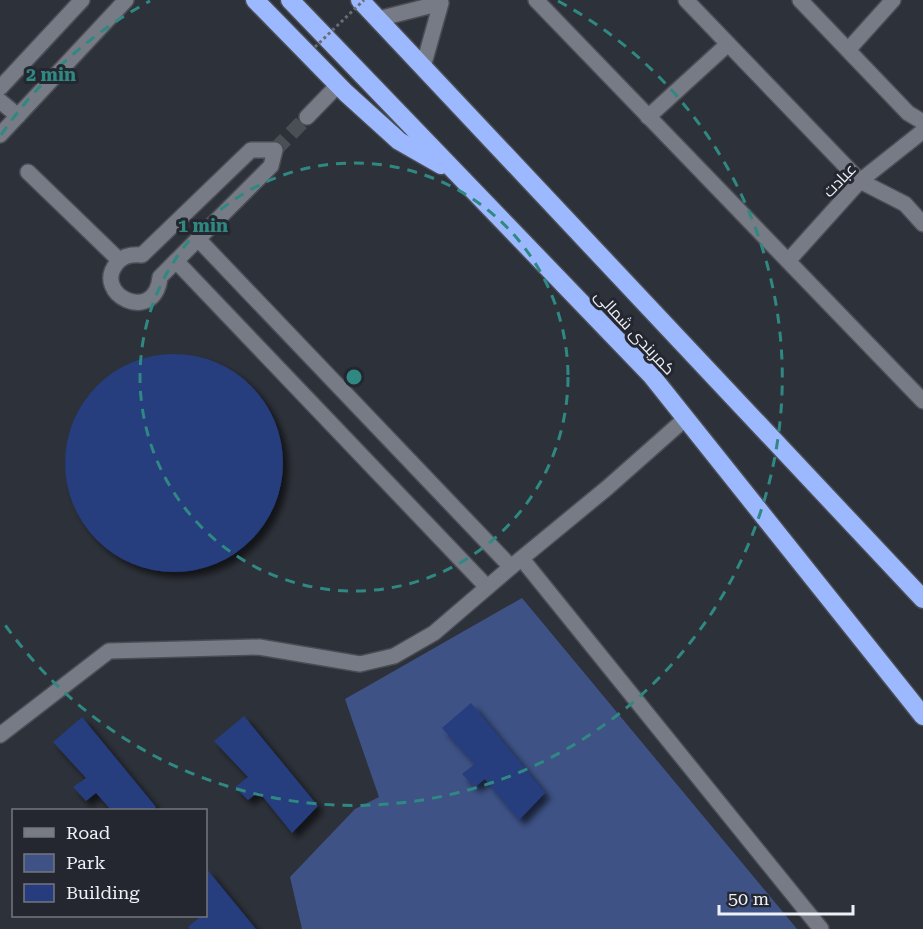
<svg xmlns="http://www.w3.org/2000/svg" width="923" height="929" font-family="'Roboto Serif',Cairo,serif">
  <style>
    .green { fill: #3e5286 }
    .building { fill: #263c7e; filter: url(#shadow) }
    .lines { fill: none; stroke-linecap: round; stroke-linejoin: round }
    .minor-tunnel { stroke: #4a4e55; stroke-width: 15; stroke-dasharray: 15 8; stroke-linecap: butt }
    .minor-casing { stroke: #4a4d54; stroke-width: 18 }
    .highway-casing { stroke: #4a4d54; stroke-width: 21 }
    .minor { stroke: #777b85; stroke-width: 15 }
    .highway { stroke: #9cb8fe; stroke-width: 18 }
    .path-bridge { stroke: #696d74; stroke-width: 3; stroke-dasharray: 3 3; stroke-linecap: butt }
    .ring { fill: none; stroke: #308882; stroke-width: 3; stroke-dasharray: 10 8 }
    .labels { text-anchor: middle; stroke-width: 6; stroke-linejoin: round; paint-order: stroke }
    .street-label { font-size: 16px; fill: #edf0f5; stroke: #24272f }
    .centre { fill: #308882; stroke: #24272f; stroke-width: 3 }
    .ring-label { font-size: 18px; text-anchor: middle; font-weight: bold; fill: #308882; stroke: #24272f; stroke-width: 6; stroke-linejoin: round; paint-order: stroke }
  </style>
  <defs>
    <filter id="shadow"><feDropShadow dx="5.5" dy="5.5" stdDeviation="3" flood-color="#0009"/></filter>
  </defs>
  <rect width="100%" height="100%" fill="#2d3139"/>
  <!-- green -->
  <path class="green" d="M522 598 797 929H302L290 877 355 809 379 797 345 699Z"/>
  <!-- building -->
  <g class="building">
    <circle cx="174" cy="463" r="109"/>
    <path d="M471 703 545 793 519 820 485 779 475 787 462 774 475 764 442 728Z"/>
    <path d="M244 716 318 806 292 833 259 792 248 800 235 787 248 777 214 741Z"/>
    <path d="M82 717 156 807 153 810H111L96 793 86 801 73 787 86 778 53 742Z"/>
    <path d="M206 868 256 929H190L188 927 200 917 199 916H206Z"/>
  </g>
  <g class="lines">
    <!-- minor-tunnel -->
    <path class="minor-tunnel" d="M275 150 307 117"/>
    <defs>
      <g id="minor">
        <path d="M536 0 923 401"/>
        <path d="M686 0 860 181 905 204 923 224"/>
        <path d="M800 0 908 113 923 122"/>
        <path d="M378 19 441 3 423 67"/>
        <path d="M848 50 893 0"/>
        <path d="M0 88 82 0"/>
        <path d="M0 101 18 116"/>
        <path d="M307 117 338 85"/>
        <path d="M648 117 728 44"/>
        <path d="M0 135 126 0"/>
        <path d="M251 150H275L271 166 160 277C155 326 91 294 117 263 123 255 132 254 142 255Z"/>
        <path d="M28 172 119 260"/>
        <path d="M198 239 511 567"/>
        <path d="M176 261 487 587"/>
        <path d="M788 261 860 181 923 131"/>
        <path d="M522 559 821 929"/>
        <path d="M0 735 109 651 259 647 360 664 394 656 434 633 511 567 607 488 686 418"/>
      </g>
      <g id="highway">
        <path d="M255 0 346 93 399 141 441 165"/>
        <path d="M290 0 651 375 923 716"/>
        <path d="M360 0 923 599"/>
      </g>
    </defs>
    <!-- minor casing -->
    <use href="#minor" class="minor-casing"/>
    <!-- highway casing -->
    <use href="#highway" class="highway-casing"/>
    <!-- minor -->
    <use href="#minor" class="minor"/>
    <!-- highway -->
    <use href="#highway" class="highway"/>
    <!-- path-bridge -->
    <path class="path-bridge" d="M315 47 364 0"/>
  </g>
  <!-- distance rings -->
  <g class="ring">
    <circle cx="354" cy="377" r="214"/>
    <path d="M1 135A428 428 0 0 1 150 1M558 1A428 428 0 1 1 1 619"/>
  </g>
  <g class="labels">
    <!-- street labels -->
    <g class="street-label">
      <text transform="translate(839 180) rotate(-46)" y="6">عبادت</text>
      <text transform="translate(635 332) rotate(47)" y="6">کمربندی شمالی</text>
    </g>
  </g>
  <circle cx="354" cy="377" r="9" class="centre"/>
  <g class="ring-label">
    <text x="51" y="81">2 min</text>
    <text x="203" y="232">1 min</text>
  </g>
  <!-- legend -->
  <rect x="12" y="809" width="195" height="108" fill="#24272f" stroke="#74777e" stroke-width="1.5"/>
  <rect x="24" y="828" width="30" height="9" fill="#777b85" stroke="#74777e" stroke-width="1.5"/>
  <text x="66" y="839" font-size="18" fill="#edf0f5">Road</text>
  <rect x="24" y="854" width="30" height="18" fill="#3e5286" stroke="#74777e" stroke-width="1.5"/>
  <text x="66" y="869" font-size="18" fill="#edf0f5">Park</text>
  <rect x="24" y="884" width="30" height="18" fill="#263c7e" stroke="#74777e" stroke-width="1.5"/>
  <text x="66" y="899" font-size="18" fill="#edf0f5">Building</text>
  <!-- scale -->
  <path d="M719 905v9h134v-9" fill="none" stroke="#edf0f5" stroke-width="3"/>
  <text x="728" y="905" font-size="18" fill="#edf0f5" stroke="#24272f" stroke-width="4.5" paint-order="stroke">50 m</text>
</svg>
